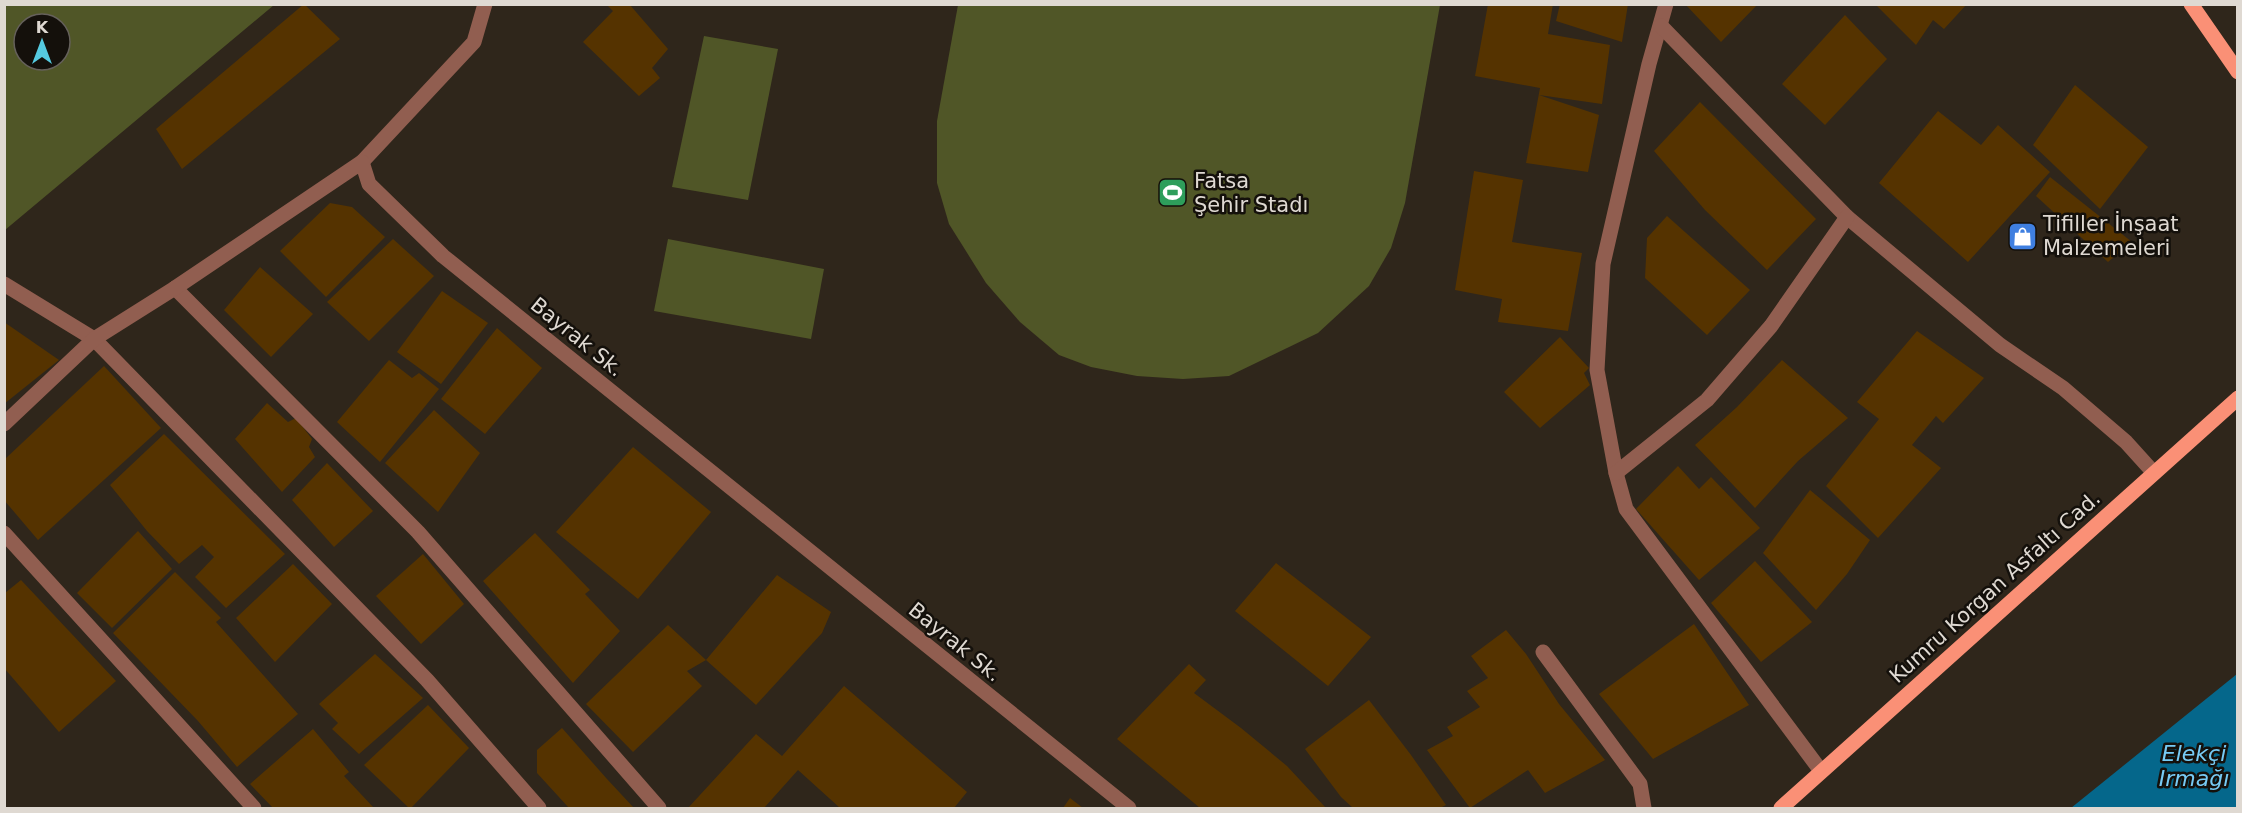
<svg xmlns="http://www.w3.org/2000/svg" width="2242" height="813" font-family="'DejaVu Sans',sans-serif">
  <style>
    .green { fill: #505627; fill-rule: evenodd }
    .water { fill: #05678b }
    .building { fill: #530 }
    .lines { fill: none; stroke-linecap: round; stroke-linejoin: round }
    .minor { stroke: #915e50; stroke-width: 15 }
    .major { stroke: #fa9076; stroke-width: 15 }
    .labels { text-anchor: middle; stroke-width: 5; stroke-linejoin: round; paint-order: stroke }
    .poi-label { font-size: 21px; fill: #dfd9d2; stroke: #14100b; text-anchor: start }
    .street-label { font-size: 21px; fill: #dfd9d2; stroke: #14100b }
    .water-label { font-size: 22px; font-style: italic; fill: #77cbf5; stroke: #14100b }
  </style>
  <rect width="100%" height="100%" fill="#2f261b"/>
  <!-- green -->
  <g class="green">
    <path d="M5 4H274V5L5 230ZM24 24H60V60H24Z"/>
    <path d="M958 5H1440L1405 203 1391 248 1369 286 1318 333 1229 376 1183 379 1137 376 1091 367 1059 355 1020 322 986 283 949 224 937 183V121Z"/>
    <path d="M704 36 778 49 748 200 672 187Z"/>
    <path d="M668 239 824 269 811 339 654 311Z"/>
  </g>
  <!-- water -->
  <path class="water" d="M2237 674V808H2071Z"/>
  <!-- building -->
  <g class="building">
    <path d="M304 4 340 39 182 169 156 129Z"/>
    <path d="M1488 4H1553L1548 34 1610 45 1602 104 1539 95 1599 115 1588 172 1526 163 1540 88 1475 76Z"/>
    <path d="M1560 4H1628L1622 42 1556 21Z"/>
    <path d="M1685 4H1758L1721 42Z"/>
    <path d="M1875 4H1967L1944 29 1933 20 1916 45Z"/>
    <path d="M607 5H630L668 49 652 68 660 78 639 96 583 42 613 11Z"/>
    <path d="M1845 15 1887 59 1825 125 1782 84Z"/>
    <path d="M2075 85 2148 147 2100 209 2033 145Z"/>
    <path d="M1700 102 1816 219 1767 270 1705 210 1654 151Z"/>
    <path d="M1938 111 1981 145 1998 125 2050 172 1968 262 1879 183Z"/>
    <path d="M1474 171 1523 180 1512 242 1582 253 1568 331 1498 322 1502 299 1455 290Z"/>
    <path d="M2050 177 2132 242 2108 262 2036 196Z"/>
    <path d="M330 203 352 207 385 237 326 297 280 251Z"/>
    <path d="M1667 216 1750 290 1707 335 1645 278 1647 238Z"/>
    <path d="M393 239 434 276 369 341 327 302Z"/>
    <path d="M260 267 313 314 271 357 224 310Z"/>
    <path d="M442 291 488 323 441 384 397 352Z"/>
    <path d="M4 322 59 360 4 404Z"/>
    <path d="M497 328 542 368 485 434 441 399Z"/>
    <path d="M1917 331 1984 378 1943 423 1936 416 1912 445 1941 468 1878 538 1826 486 1879 419 1857 402Z"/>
    <path d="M1560 337 1589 368 1584 373 1590 385 1540 428 1504 392Z"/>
    <path d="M389 360 412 378 419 373 439 389 380 462 337 422Z"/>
    <path d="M1782 360 1848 418 1798 461 1755 508 1695 445 1737 407Z"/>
    <path d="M104 366 161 428 38 540 4 500V460Z"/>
    <path d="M267 403 288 422 296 418 312 439 309 447 315 457 282 492 235 439Z"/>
    <path d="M434 410 480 453 438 512 385 463Z"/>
    <path d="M164 434 285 554 226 608 195 577 214 557 202 545 179 564 147 531 110 485Z"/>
    <path d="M633 447 711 512 638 599 556 532Z"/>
    <path d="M327 463 373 511 334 547 292 500Z"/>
    <path d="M1678 466 1699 489 1711 477 1760 528 1699 580 1636 509Z"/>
    <path d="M1810 490 1870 540 1847 574 1816 610 1763 553Z"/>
    <path d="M138 531 172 569 112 628 77 593Z"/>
    <path d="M535 533 590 590 585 594 620 631 573 683 483 581Z"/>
    <path d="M423 554 464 604 421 644 376 596Z"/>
    <path d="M1755 561 1812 622 1761 662 1711 603Z"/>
    <path d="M1276 563 1371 637 1328 686 1235 611Z"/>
    <path d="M293 564 332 604 275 662 236 618Z"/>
    <path d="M175 572 221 618 216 622 298 714 237 767 198 721 113 633Z"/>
    <path d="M777 575 831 612 822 633 756 705 706 660Z"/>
    <path d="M21 580 116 681 59 732 5 669V593Z"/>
    <path d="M1694 624 1749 705 1653 759 1599 694Z"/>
    <path d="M668 625 706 660 687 671 702 686 633 752 586 704Z"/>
    <path d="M1506 630 1526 654 1559 704 1605 760 1545 793 1528 770 1470 808 1427 750 1453 736 1447 727 1480 707 1467 691 1488 678 1471 656Z"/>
    <path d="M375 654 423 698 359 754 332 729 338 723 319 704Z"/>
    <path d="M1189 664 1206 680 1194 693 1241 728 1287 766 1326 808H1200L1117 739Z"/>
    <path d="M844 686 967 792 954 808H840L798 770 764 808H688L756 734 782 756Z"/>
    <path d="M1369 700 1411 755 1446 805 1440 808H1353L1341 797 1305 749Z"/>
    <path d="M428 705 469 748 411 808H409L364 765Z"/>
    <path d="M562 728 607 779 634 808H569L537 773V750Z"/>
    <path d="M313 729 349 772 344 776 374 808H273L250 784Z"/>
    <path d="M1070 798 1083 808H1063Z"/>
  </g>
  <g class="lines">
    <!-- minor -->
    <g class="minor">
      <path d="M1666 4 1649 64 1603 264 1597 370 1616 473 1626 509 1821 771"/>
      <path d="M1661 26 1847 217 2000 345 2063 388 2126 442 2154 473"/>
      <path d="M362 162 474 42 485 4"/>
      <path d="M4 284 94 339 427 680 539 808"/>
      <path d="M175 288 418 532 659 808"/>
      <path d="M4 424 94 339 175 288 362 162 369 184 443 256 1129 808"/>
      <path d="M1616 473 1707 400 1771 326 1847 217"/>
      <path d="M4 533 254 808"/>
      <path d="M1543 652 1640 784 1644 808"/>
    </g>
    <!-- major -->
    <g class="major">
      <path d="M2191 4 2238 72"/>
      <path d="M1781 808 2238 398"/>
    </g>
  </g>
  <!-- icons -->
  <defs>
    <symbol id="stadium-square" viewBox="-11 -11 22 22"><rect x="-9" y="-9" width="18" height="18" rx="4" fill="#2e9e5b" stroke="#14100b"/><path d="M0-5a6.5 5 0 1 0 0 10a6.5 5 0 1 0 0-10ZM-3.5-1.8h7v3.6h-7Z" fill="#fff"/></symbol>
    <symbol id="shop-square" viewBox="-11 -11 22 22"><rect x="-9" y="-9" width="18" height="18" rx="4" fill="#3f7fe0" stroke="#14100b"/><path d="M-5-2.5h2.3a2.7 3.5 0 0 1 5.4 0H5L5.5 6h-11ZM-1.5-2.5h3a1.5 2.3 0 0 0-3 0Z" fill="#fff"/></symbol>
  </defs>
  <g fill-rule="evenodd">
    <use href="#stadium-square" x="1156" y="176" width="33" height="33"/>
    <use href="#shop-square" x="2006" y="220" width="33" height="33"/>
  </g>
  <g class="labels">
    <!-- poi labels -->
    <g class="poi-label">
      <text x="1194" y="188">Fatsa<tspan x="1194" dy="24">Şehir Stadı</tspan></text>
      <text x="2043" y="231">Tifiller İnşaat<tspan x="2043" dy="24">Malzemeleri</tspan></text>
    </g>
    <!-- street labels -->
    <g class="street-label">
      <text transform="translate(577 337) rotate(39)" y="7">Bayrak Sk.</text>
      <text transform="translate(1995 587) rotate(-42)" y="7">Kumru Korgan Asfaltı Cad.</text>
      <text transform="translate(955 642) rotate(39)" y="7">Bayrak Sk.</text>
    </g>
    <!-- water labels -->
    <g class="water-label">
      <text x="2194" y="761">Elekçi<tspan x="2194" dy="25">Irmağı</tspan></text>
    </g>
  </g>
  <!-- border -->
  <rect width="2242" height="813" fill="none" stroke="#dfd9d2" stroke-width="12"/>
  <!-- north arrow -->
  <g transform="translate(42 42)"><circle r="28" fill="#14100b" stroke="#65605b" stroke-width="1.5"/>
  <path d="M0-4.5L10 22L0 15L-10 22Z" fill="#55cae0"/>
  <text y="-9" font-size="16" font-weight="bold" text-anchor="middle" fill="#dfd9d2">K</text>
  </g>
</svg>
